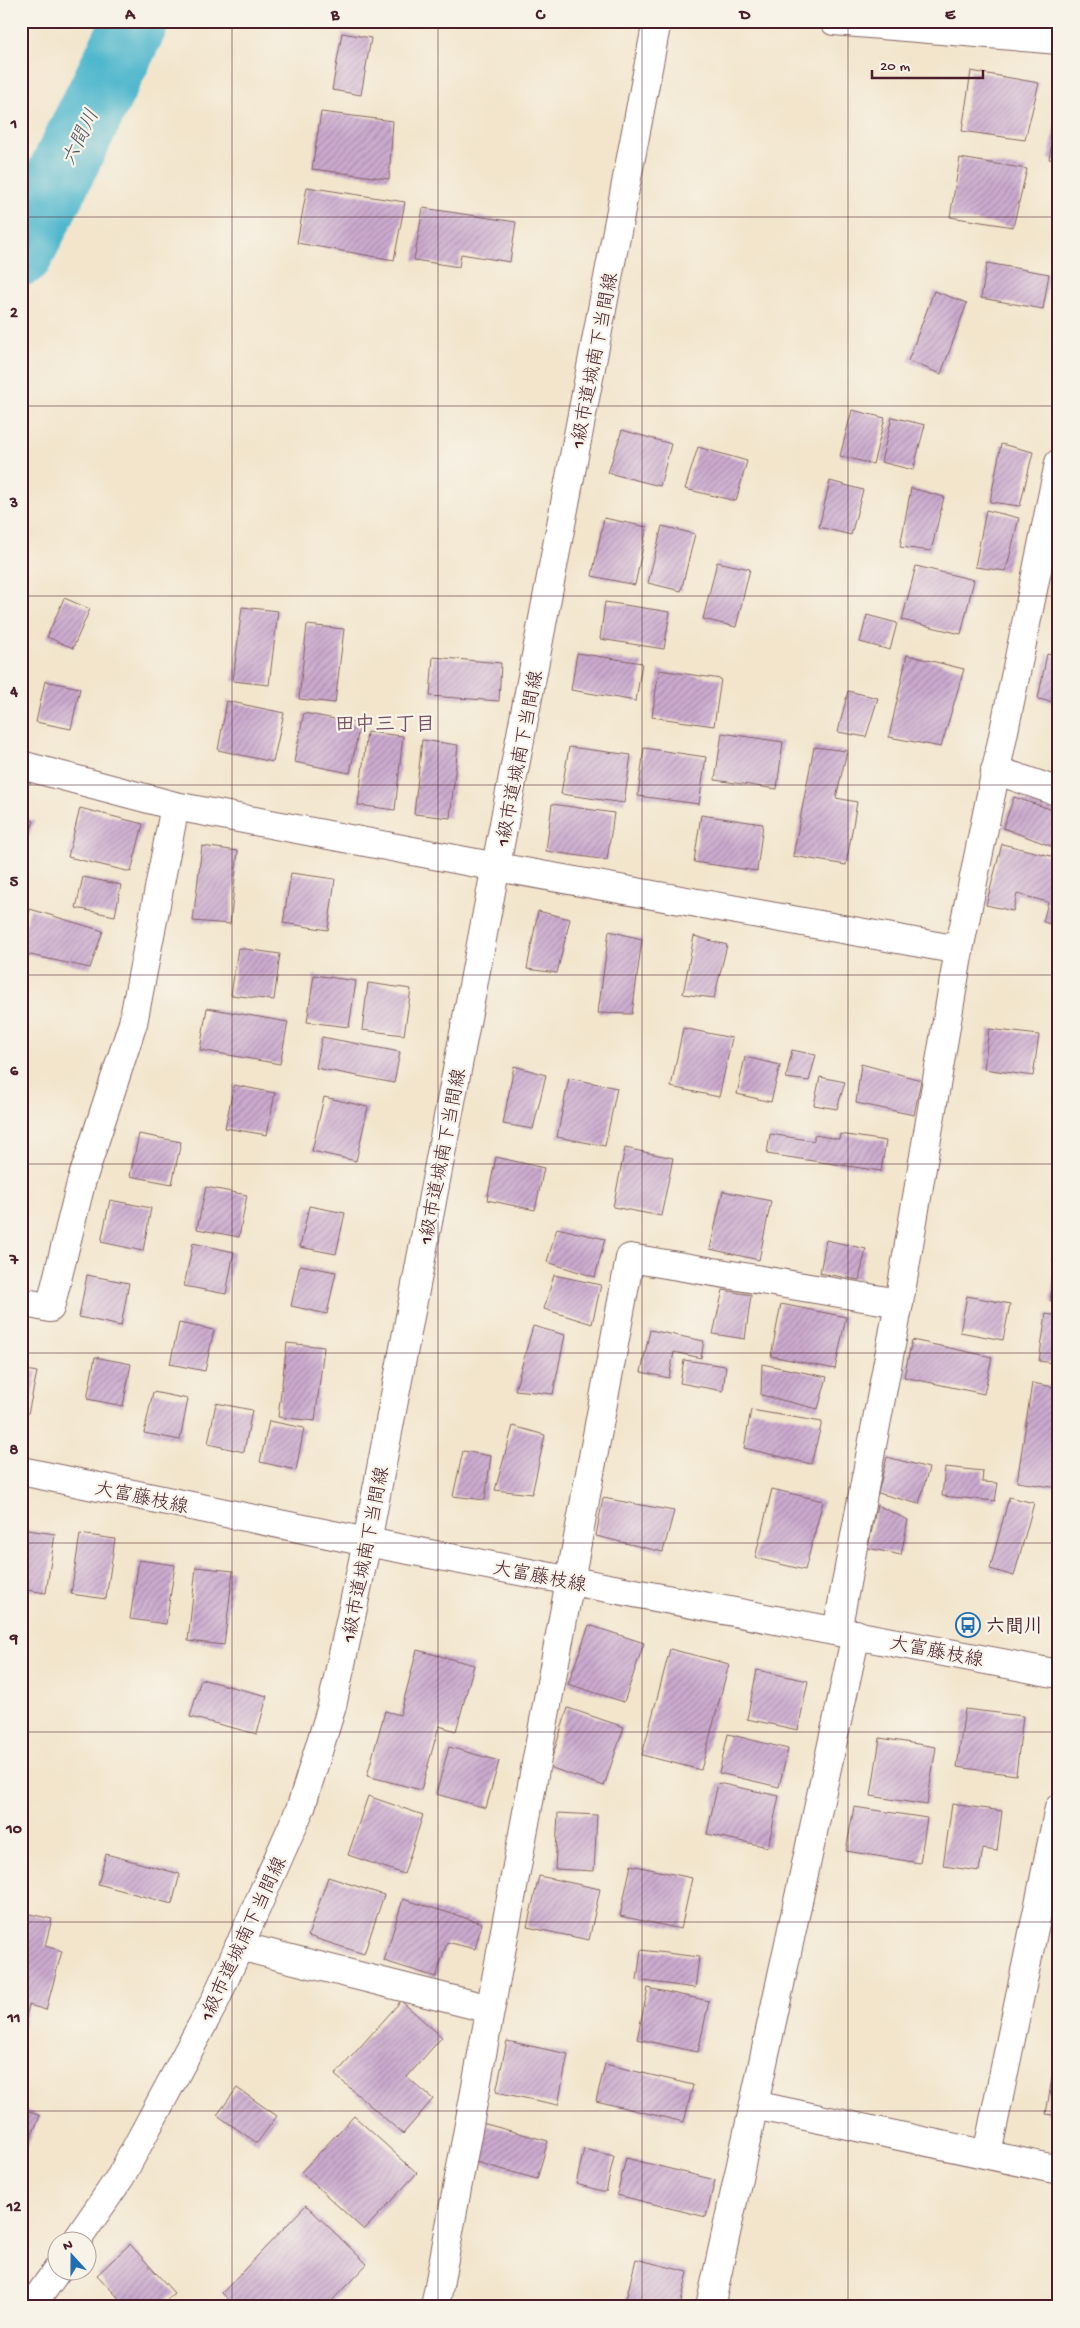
<svg xmlns="http://www.w3.org/2000/svg" width="1080" height="2328" font-family="'Gochi Hand','Klee One',sans-serif">
  <style>
    .lines { fill: none; stroke-linecap: round; stroke-linejoin: round }
    .river { stroke: #4fb7cd; stroke-width: 66 }
    .building { fill: url(#building-hatch) }
    .street-casing { stroke: #856463; stroke-width: 30 }
    .secondary-casing { stroke: #856463; stroke-width: 30 }
    .primary-casing { stroke: #856463; stroke-width: 30 }
    .street { stroke: #fff; stroke-width: 28 }
    .secondary { stroke: #fff; stroke-width: 28 }
    .primary { stroke: #fff; stroke-width: 28 }
    .grid { fill: none; stroke: #4a1f2b; stroke-width: 1; stroke-opacity: 0.55 }
    .labels { text-anchor: middle; stroke-width: 4.5; stroke-linejoin: round; paint-order: stroke }
    .street-label { font-size: 19px; fill: #4a1f2b; stroke: #f7f3e8 }
    .poi-label { font-size: 19px; font-weight: bold; fill: #4a1f2b; stroke: #f7f3e8; text-anchor: start }
    .water-label { font-size: 20px; font-style: italic; fill: #4c5464; stroke: #f7f3e8 }
    .neighbourhood-label { font-size: 20px; font-weight: bold; fill: #775064; stroke: #f7f3e8 }
    .neatline { fill: none; stroke: #4a1f2b; stroke-width: 2 }
    .grid-label { font-size: 16px; text-anchor: middle; font-weight: bold; fill: #4a1f2b }
  </style>
  <defs>
    <pattern id="building-hatch" width="6" height="6" patternUnits="userSpaceOnUse" patternTransform="scale(1.25)"><rect width="6" height="6" fill="#cbaacf"/><path d="M-1 1l2-2M0 6l6-6M5 7l2-2" fill="none" stroke="#a78aa8"/></pattern>
  </defs>
  <rect width="100%" height="100%" fill="#f7f3e8"/>
  <filter id="ink" filterUnits="userSpaceOnUse"><feTurbulence type="fractalNoise" baseFrequency=".02" numOctaves="2"/><feDisplacementMap in="SourceGraphic" scale="10" xChannelSelector="R" yChannelSelector="G"/><feConvolveMatrix kernelMatrix="1 2 1 2 8 2 1 2 1" color-interpolation-filters="sRGB"/></filter>
  <filter id="wash" filterUnits="userSpaceOnUse"><feTurbulence type="fractalNoise" baseFrequency=".0096" numOctaves="4" result="noise"/><feDisplacementMap in="SourceGraphic" scale="20" xChannelSelector="R" yChannelSelector="G"/><feGaussianBlur stdDeviation="1.12" result="paint"/><feColorMatrix in="noise" values="0 0 0 0 0 0 0 0 0 0 0 0 0 0 0 0 0 1.4 0 .05"/><feComposite in="paint" operator="in"/></filter>
  <g filter="url(#wash)">
    <rect width="100%" height="100%" fill="#f2e5cc"/>
    <g class="lines">
      <!-- river -->
      <path class="river" d="M21 253 136 21"/>
    </g>
    <g id="blocks">
      <!-- building -->
      <g class="building">
        <path d="M342 33 371 38 361 95 332 90Z"/>
        <path d="M971 71 1039 83 1025 140 962 131Z"/>
        <path d="M321 112 393 121 389 179 312 169Z"/>
        <path d="M1055 124 1059 125V161L1049 159Z"/>
        <path d="M960 158 1027 169 1013 227 950 217Z"/>
        <path d="M307 187 405 202 394 260 297 243Z"/>
        <path d="M423 208 516 222 510 262 461 254 459 267 414 260Z"/>
        <path d="M987 263 1049 274 1043 309 981 298Z"/>
        <path d="M934 291 967 303 941 374 908 361Z"/>
        <path d="M852 410 885 418 873 464 840 456Z"/>
        <path d="M892 417 925 425 913 470 881 462Z"/>
        <path d="M622 430 671 444 660 486 608 473Z"/>
        <path d="M1001 444 1033 452 1020 506 990 502Z"/>
        <path d="M698 447 747 461 736 501 685 489Z"/>
        <path d="M830 481 863 490 851 535 819 527Z"/>
        <path d="M911 488 944 497 931 551 900 547Z"/>
        <path d="M986 510 1019 518 1006 571 975 567Z"/>
        <path d="M604 518 647 527 635 585 592 576Z"/>
        <path d="M662 526 695 534 681 591 648 583Z"/>
        <path d="M717 562 750 569 736 627 703 619Z"/>
        <path d="M916 566 974 580 961 634 902 620Z"/>
        <path d="M64 598 90 609 73 648 47 637Z"/>
        <path d="M605 602 670 612 664 649 600 639Z"/>
        <path d="M242 607 278 611 269 685 233 681Z"/>
        <path d="M867 615 897 623 890 650 860 642Z"/>
        <path d="M307 625 344 629 335 703 299 699Z"/>
        <path d="M577 653 642 663 636 701 571 690Z"/>
        <path d="M1047 654 1059 657V703L1038 699Z"/>
        <path d="M907 655 964 669 941 747 889 737Z"/>
        <path d="M433 657 501 663 499 701 430 696Z"/>
        <path d="M659 670 721 679 714 726 652 717Z"/>
        <path d="M45 681 80 688 71 729 36 722Z"/>
        <path d="M848 691 878 698 866 737 838 732Z"/>
        <path d="M227 701 284 713 273 762 218 750Z"/>
        <path d="M304 713 360 724 350 773 294 762Z"/>
        <path d="M367 732 403 736 395 810 358 805Z"/>
        <path d="M722 733 783 742 777 789 715 780Z"/>
        <path d="M422 740 458 745 450 818 414 814Z"/>
        <path d="M569 747 631 755 624 803 561 794Z"/>
        <path d="M814 747 847 751 836 798 857 802 846 865 793 856Z"/>
        <path d="M644 748 706 757 699 804 638 796Z"/>
        <path d="M1014 797 1059 812V849L1003 828Z"/>
        <path d="M552 804 614 813 607 860 546 851Z"/>
        <path d="M80 808 143 824 131 872 68 857Z"/>
        <path d="M701 815 763 824 757 871 694 862Z"/>
        <path d="M21 816 34 821 22 856H21Z"/>
        <path d="M1002 844 1059 858V926L1043 922 1048 902 1017 894 1013 911 986 905Z"/>
        <path d="M202 846 238 851 230 924 193 921Z"/>
        <path d="M291 873 335 879 328 930 283 923Z"/>
        <path d="M83 877 121 885 115 916 76 908Z"/>
        <path d="M30 909 103 931 90 968 21 953V944Z"/>
        <path d="M538 911 570 919 557 973 527 969Z"/>
        <path d="M609 931 642 939 632 1014 598 1013Z"/>
        <path d="M694 936 727 945 714 998 683 994Z"/>
        <path d="M238 948 280 954 274 1000 231 995Z"/>
        <path d="M314 975 356 981 349 1027 307 1022Z"/>
        <path d="M368 983 411 989 404 1035 362 1030Z"/>
        <path d="M207 1008 288 1022 280 1064 200 1050Z"/>
        <path d="M683 1028 732 1038 719 1097 671 1087Z"/>
        <path d="M989 1029 1039 1035 1033 1076 984 1069Z"/>
        <path d="M322 1037 400 1052 394 1083 316 1068Z"/>
        <path d="M792 1050 816 1055 809 1081 786 1078Z"/>
        <path d="M745 1057 780 1065 771 1102 737 1094Z"/>
        <path d="M861 1064 921 1080 914 1115 856 1103Z"/>
        <path d="M514 1066 546 1075 533 1129 503 1124Z"/>
        <path d="M820 1077 845 1082 837 1109 814 1105Z"/>
        <path d="M569 1078 617 1088 605 1146 557 1137Z"/>
        <path d="M234 1085 275 1093 267 1135 225 1128Z"/>
        <path d="M324 1097 368 1107 356 1161 312 1151Z"/>
        <path d="M139 1134 181 1142 172 1184 130 1176Z"/>
        <path d="M770 1134 814 1141V1135L839 1139 840 1134 886 1141 881 1171 767 1154Z"/>
        <path d="M625 1148 673 1158 661 1216 613 1207Z"/>
        <path d="M496 1157 544 1168 535 1210 487 1200Z"/>
        <path d="M206 1187 247 1195 239 1237 197 1229Z"/>
        <path d="M723 1191 771 1201 759 1260 710 1249Z"/>
        <path d="M110 1200 151 1208 143 1251 101 1242Z"/>
        <path d="M309 1206 345 1213 336 1254 300 1247Z"/>
        <path d="M1057 1218H1059V1263L1053 1262Z"/>
        <path d="M557 1228 605 1239 595 1277 547 1262Z"/>
        <path d="M826 1240 866 1249 859 1280 820 1273Z"/>
        <path d="M193 1243 234 1252 226 1294 184 1286Z"/>
        <path d="M300 1265 336 1272 327 1314 291 1306Z"/>
        <path d="M1055 1269H1059V1302L1050 1301Z"/>
        <path d="M87 1275 129 1283 121 1326 79 1317Z"/>
        <path d="M554 1275 601 1285 592 1324 544 1309Z"/>
        <path d="M723 1290 751 1295 745 1339 713 1334Z"/>
        <path d="M967 1296 1010 1304 1003 1340 960 1332Z"/>
        <path d="M781 1304 846 1317 835 1369 771 1356Z"/>
        <path d="M1046 1314 1059 1316V1364L1039 1361Z"/>
        <path d="M179 1323 214 1330 205 1371 170 1364Z"/>
        <path d="M533 1326 565 1335 553 1394 515 1390Z"/>
        <path d="M650 1330 704 1341 701 1358 674 1352 669 1378 641 1372Z"/>
        <path d="M912 1340 992 1357 984 1394 904 1377Z"/>
        <path d="M287 1343 324 1347 315 1421 278 1417Z"/>
        <path d="M95 1357 131 1364 123 1406 87 1399Z"/>
        <path d="M684 1360 726 1366 723 1391 680 1383Z"/>
        <path d="M762 1364 827 1377 818 1409 761 1395Z"/>
        <path d="M21 1369 37 1372 28 1414 21 1413Z"/>
        <path d="M1032 1383 1059 1388V1488L1017 1482Z"/>
        <path d="M153 1392 188 1399 180 1440 144 1433Z"/>
        <path d="M216 1403 252 1410 244 1452 208 1444Z"/>
        <path d="M751 1410 822 1422 811 1464 744 1448Z"/>
        <path d="M269 1421 304 1428 296 1470 260 1462Z"/>
        <path d="M513 1426 545 1435 532 1494 495 1490Z"/>
        <path d="M463 1451 491 1456 485 1500 453 1496Z"/>
        <path d="M887 1457 929 1468 919 1504 878 1493Z"/>
        <path d="M945 1467 983 1471 982 1482 998 1483 995 1501 942 1496Z"/>
        <path d="M772 1489 823 1501 805 1570 755 1558Z"/>
        <path d="M1009 1497 1034 1503 1014 1576 990 1569Z"/>
        <path d="M603 1498 674 1511 663 1552 596 1536Z"/>
        <path d="M877 1505 908 1520 901 1555 868 1548Z"/>
        <path d="M21 1529 55 1534 46 1593 21 1589Z"/>
        <path d="M80 1534 115 1539 106 1599 71 1594Z"/>
        <path d="M139 1560 175 1565 166 1624 130 1619Z"/>
        <path d="M196 1567 233 1571 224 1645 188 1641Z"/>
        <path d="M589 1625 644 1643 624 1702 568 1684Z"/>
        <path d="M670 1649 729 1664 701 1770 642 1755Z"/>
        <path d="M417 1650 474 1665 456 1731 439 1726 421 1790 367 1776 385 1711 400 1715Z"/>
        <path d="M757 1670 808 1681 798 1730 747 1719Z"/>
        <path d="M201 1679 267 1696 257 1734 190 1717Z"/>
        <path d="M568 1708 624 1727 604 1786 549 1767Z"/>
        <path d="M965 1709 1023 1716 1016 1775 957 1767Z"/>
        <path d="M728 1734 788 1749 779 1787 719 1773Z"/>
        <path d="M880 1738 936 1747 927 1805 871 1796Z"/>
        <path d="M449 1747 499 1761 486 1808 436 1794Z"/>
        <path d="M718 1783 779 1796 768 1847 707 1834Z"/>
        <path d="M368 1796 423 1815 404 1874 348 1855Z"/>
        <path d="M952 1804 1002 1811 997 1851 983 1849 979 1871 943 1866Z"/>
        <path d="M854 1807 927 1818 920 1863 846 1851Z"/>
        <path d="M558 1813 597 1815 594 1871 555 1869Z"/>
        <path d="M106 1854 180 1874 172 1904 98 1884Z"/>
        <path d="M631 1865 692 1878 681 1929 620 1916Z"/>
        <path d="M539 1876 600 1889 589 1940 527 1927Z"/>
        <path d="M328 1877 384 1895 364 1954 308 1936Z"/>
        <path d="M403 1899 482 1923 475 1949 447 1942 436 1977 384 1961Z"/>
        <path d="M21 1912 52 1919 45 1946 62 1951 46 2010 29 2005 22 2033Z"/>
        <path d="M641 1950 699 1957 695 1988 637 1980Z"/>
        <path d="M648 1988 709 2001 698 2052 637 2039Z"/>
        <path d="M401 2001 442 2037 407 2077 433 2099 403 2134 335 2075Z"/>
        <path d="M507 2041 568 2054 558 2105 496 2092Z"/>
        <path d="M605 2064 693 2085 684 2122 596 2101Z"/>
        <path d="M1053 2072 1059 2073V2116L1046 2114Z"/>
        <path d="M237 2088 277 2116 257 2143 217 2115Z"/>
        <path d="M21 2108 40 2116 21 2161Z"/>
        <path d="M354 2116 417 2173 364 2230 301 2172Z"/>
        <path d="M482 2123 548 2141 537 2179 472 2161Z"/>
        <path d="M584 2149 614 2156 606 2192 576 2184Z"/>
        <path d="M626 2158 715 2180 706 2217 617 2195Z"/>
        <path d="M306 2205 367 2264 326 2307H236L222 2293Z"/>
        <path d="M130 2244 174 2293 158 2307H127L97 2275Z"/>
        <path d="M636 2259 688 2272 680 2307H624Z"/>
      </g>
    </g>
  </g>
  <g filter="url(#ink)">
    <use href="#blocks" fill-opacity="0" stroke="#856463" stroke-width="1"/>
    <g class="lines">
      <defs>
        <g id="street">
          <path d="M21 765 175 806 497 867 959 950"/>
          <path d="M995 770 1059 792"/>
          <path d="M21 1302 50 1308 81 1183 133 1023 175 806"/>
          <path d="M837 1631 899 1303 959 950 1059 463"/>
          <path d="M239 1946 490 2009"/>
          <path d="M754 2105 1059 2170"/>
          <path d="M987 2154 1059 1808"/>
          <path d="M435 2307 630 1258 899 1303"/>
          <path d="M710 2307 856 1634"/>
        </g>
        <g id="secondary">
          <path d="M21 1471 367 1542 1059 1674"/>
          <path d="M77 2240 121 2176 214 2003 301 1807 332 1706 367 1542 657 21"/>
          <path d="M31 2307 58 2269"/>
        </g>
        <path id="primary" d="M834 21 1059 40"/>
      </defs>
      <!-- street casing -->
      <use href="#street" class="street-casing"/>
      <!-- secondary casing -->
      <use href="#secondary" class="secondary-casing"/>
      <!-- primary casing -->
      <use href="#primary" class="primary-casing"/>
      <!-- street -->
      <use href="#street" class="street"/>
      <!-- secondary -->
      <use href="#secondary" class="secondary"/>
      <!-- primary -->
      <use href="#primary" class="primary"/>
    </g>
  </g>
  <!-- grid -->
  <path class="grid" d="M232 21V2307M438 21V2307M642 21V2307M848 21V2307M21 217H1059M21 406H1059M21 596H1059M21 785H1059M21 975H1059M21 1164H1059M21 1353H1059M21 1543H1059M21 1732H1059M21 1922H1059M21 2111H1059"/>
  <!-- icons -->
  <defs>
    <symbol id="bus-ring" viewBox="-11 -11 22 22"><circle r="9.5" fill="#f7f3e8" stroke="#1f6fb2" stroke-width="1.5"/><path d="M-5-6H5V4H4V6H2V4H-2V6H-4V4H-5ZM-3.5-4V0h7V-4ZM-3.5 1.2v1.5H-2V1.2ZM2 1.2v1.5H3.5V1.2Z" fill="#1f6fb2"/></symbol>
  </defs>
  <g fill-rule="evenodd">
    <use href="#bus-ring" x="954" y="1611" width="28" height="28"/>
  </g>
  <g class="labels">
    <!-- street labels -->
    <g class="street-label">
      <text transform="translate(593 360) rotate(-79)" y="7">1級市道城南下当間線</text>
      <text transform="translate(518 758) rotate(-79)" y="7">1級市道城南下当間線</text>
      <text transform="translate(441 1156) rotate(-79)" y="7">1級市道城南下当間線</text>
      <text transform="translate(142 1496) rotate(12)" y="7">大富藤枝線</text>
      <text transform="translate(364 1554) rotate(-79)" y="7">1級市道城南下当間線</text>
      <text transform="translate(540 1575) rotate(11)" y="7">大富藤枝線</text>
      <text transform="translate(937 1650) rotate(11)" y="7">大富藤枝線</text>
      <text transform="translate(242 1938) rotate(-65)" y="7">1級市道城南下当間線</text>
    </g>
    <!-- poi labels -->
    <g class="poi-label">
      <text x="986" y="1632">六間川</text>
    </g>
    <!-- water labels -->
    <g class="water-label">
      <text transform="translate(79 137) rotate(-64)" y="7">六間川</text>
    </g>
    <!-- neighbourhood labels -->
    <g class="neighbourhood-label">
      <text x="385" y="730">田中三丁目</text>
    </g>
  </g>
  <!-- margin -->
  <rect width="1080" height="2328" fill="none" stroke="#f7f3e8" stroke-width="55"/>
  <!-- north arrow -->
  <g transform="translate(72 2256) rotate(339)"><circle r="24" fill="#f7f3e8" stroke="#b29e9c"/>
  <path d="M0-4L9 19L0 12L-9 19Z" fill="#1f6fb2"/>
  <text y="-8" font-size="14" font-weight="bold" text-anchor="middle" fill="#4a1f2b">N</text>
  </g>
  <!-- scale -->
  <path d="M872 70v8h111v-8" fill="none" stroke="#4a1f2b" stroke-width="2.5"/>
  <text x="880" y="70" font-size="15" fill="#4a1f2b" stroke="#f7f3e8" stroke-width="4" paint-order="stroke">20 m</text>
  <rect x="28" y="28" width="1024" height="2272" class="neatline"/>
  <g class="grid-label">
    <text x="130" y="19">A</text>
    <text x="335" y="19">B</text>
    <text x="540" y="19">C</text>
    <text x="745" y="19">D</text>
    <text x="950" y="19">E</text>
    <text x="14" y="128">1</text>
    <text x="14" y="317">2</text>
    <text x="14" y="507">3</text>
    <text x="14" y="696">4</text>
    <text x="14" y="886">5</text>
    <text x="14" y="1075">6</text>
    <text x="14" y="1264">7</text>
    <text x="14" y="1454">8</text>
    <text x="14" y="1643">9</text>
    <text x="14" y="1833">10</text>
    <text x="14" y="2022">11</text>
    <text x="14" y="2211">12</text>
  </g>
</svg>
